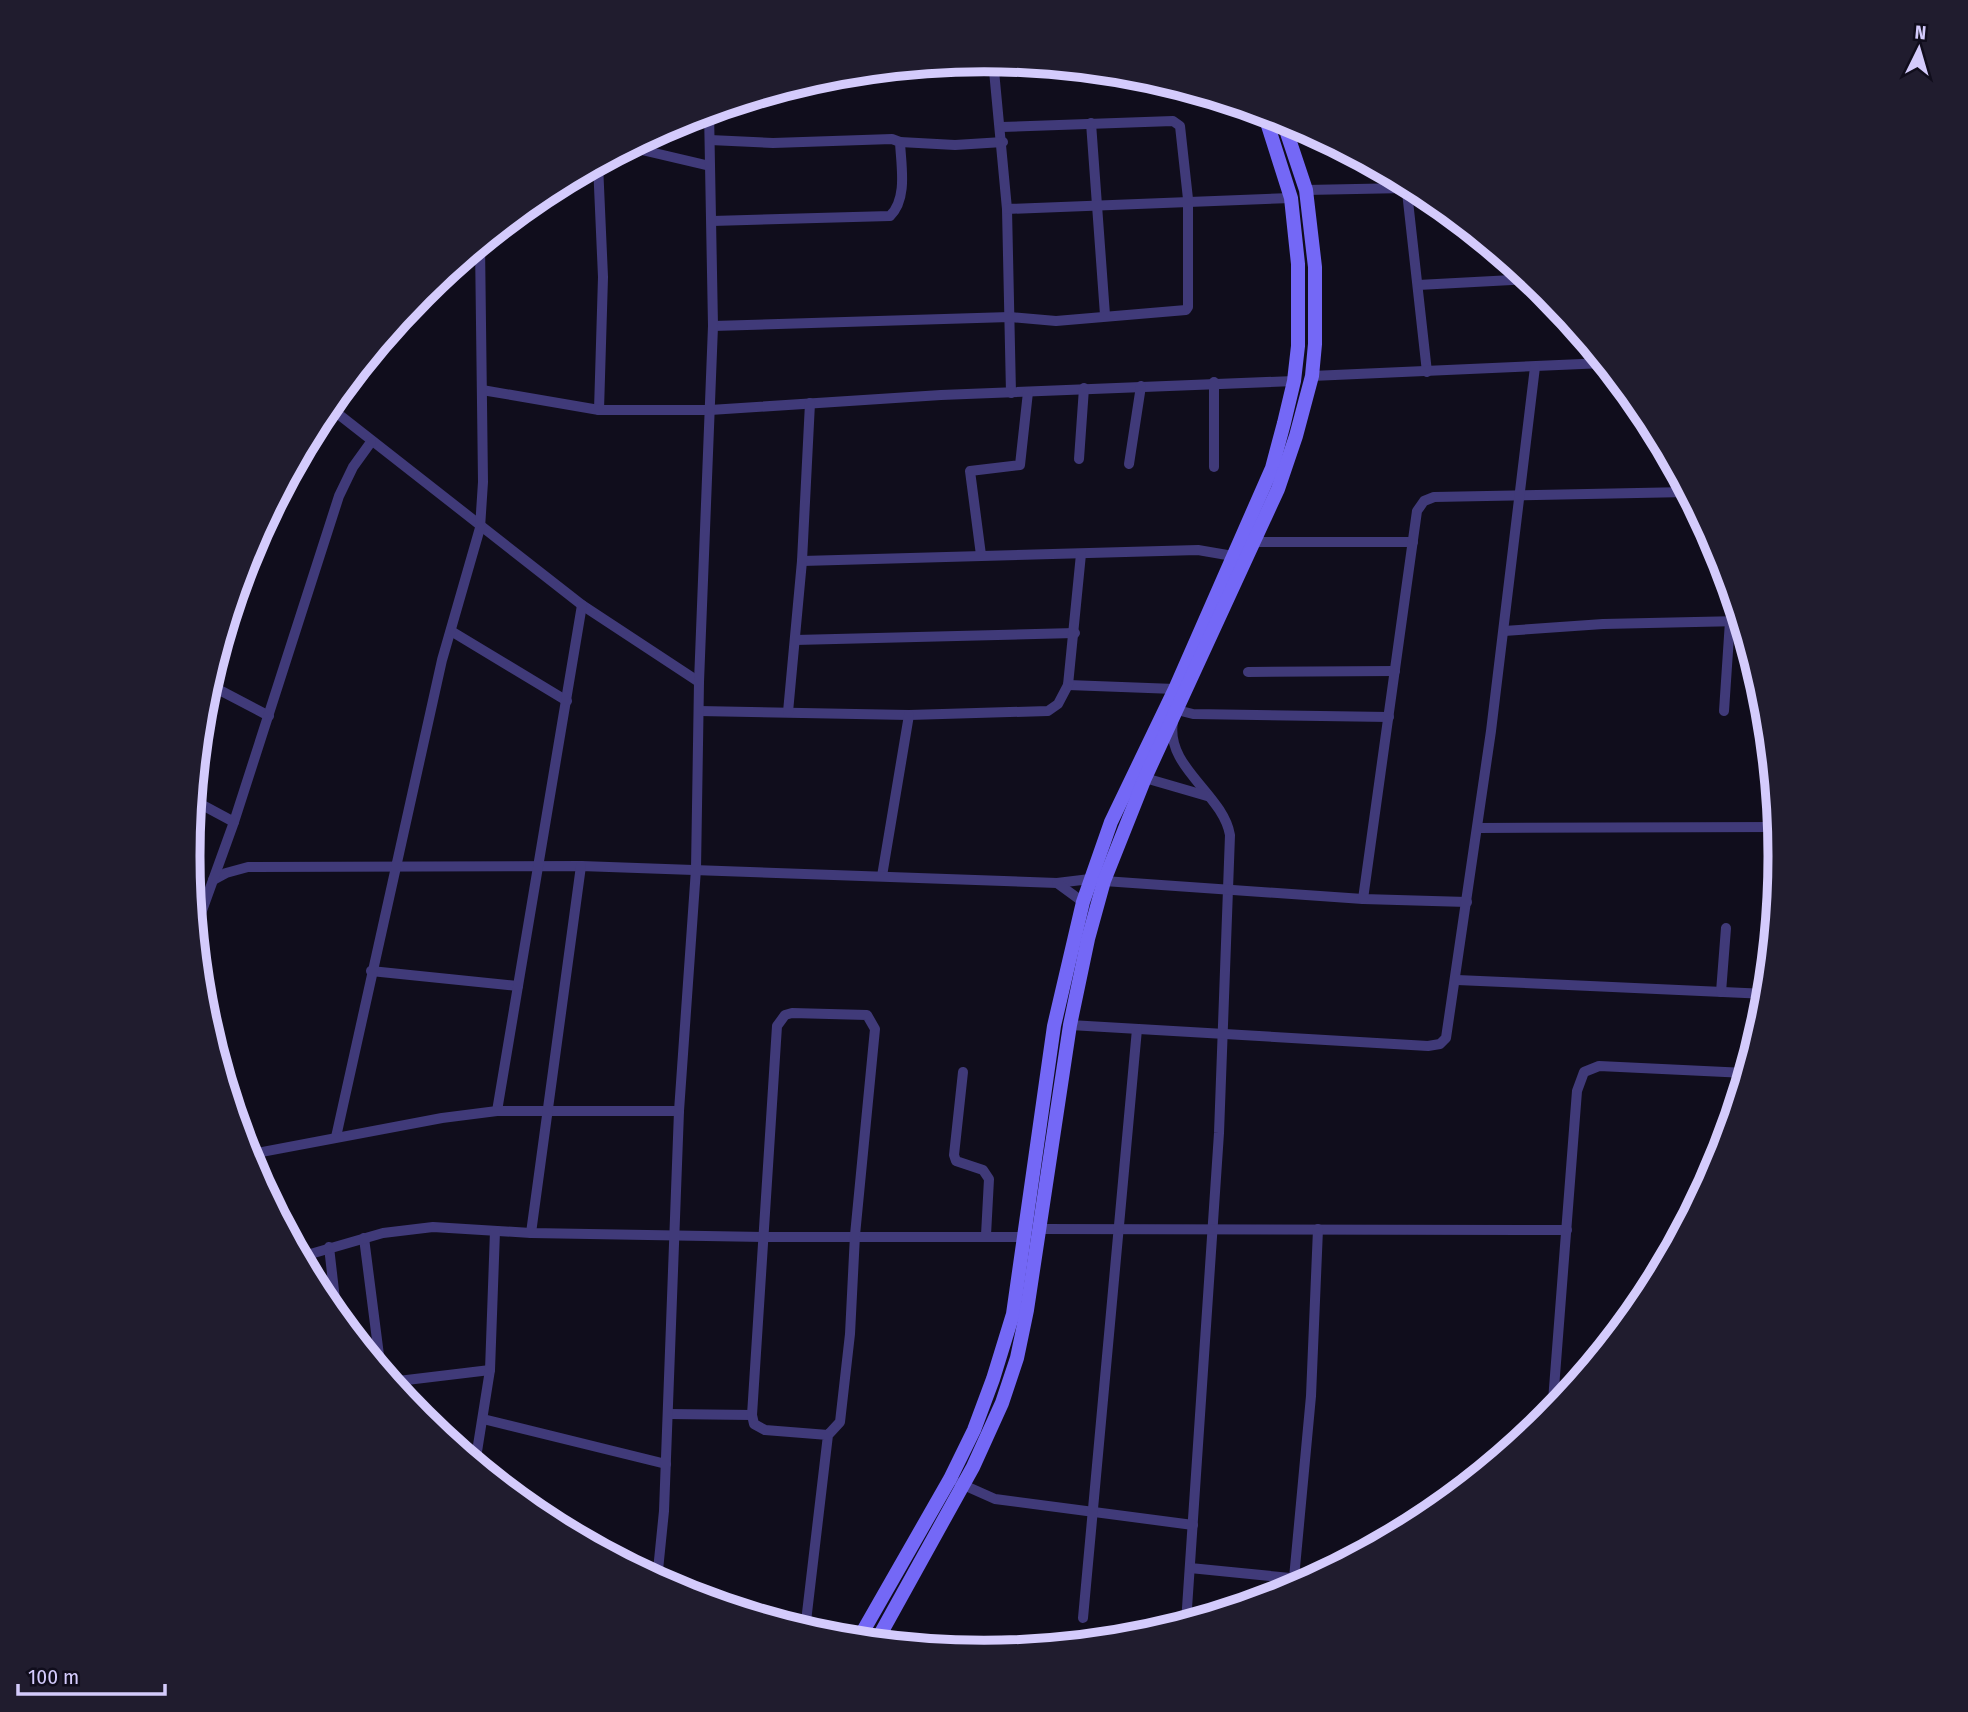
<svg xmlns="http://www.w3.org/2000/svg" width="1968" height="1712" font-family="'Fira Sans Condensed',sans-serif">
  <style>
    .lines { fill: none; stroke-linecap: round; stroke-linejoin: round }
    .minor { stroke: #403a79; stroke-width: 10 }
    .secondary { stroke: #7468f6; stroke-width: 14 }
    .rim { fill: none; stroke: #d4cbfc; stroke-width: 9 }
  </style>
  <rect width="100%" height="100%" fill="#100d1c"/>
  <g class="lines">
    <!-- minor -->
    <g class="minor">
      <path d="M993 60 1007 209 1011 393"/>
      <path d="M1091 123 1105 315"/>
      <path d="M710 140 773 143 892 139 900 142C901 165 908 199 890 216L712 221"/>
      <path d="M900 142 955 145 1003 142"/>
      <path d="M629 147 710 166"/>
      <path d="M598 164 603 277 599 410"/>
      <path d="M1406 183 1427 372"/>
      <path d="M1306 190 1406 188"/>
      <path d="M1007 209 1291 198"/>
      <path d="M1512 264 1514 279"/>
      <path d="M1418 285 1530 279"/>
      <path d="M713 326 1010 317 1056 321 1186 310 1188 307V199L1180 126 1173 121 1001 127"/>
      <path d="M1312 376 1605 363"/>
      <path d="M482 390 599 410H710L941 395 1294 381"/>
      <path d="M328 406 582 605 699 682"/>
      <path d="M1079 459 1084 388"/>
      <path d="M1129 464 1141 386"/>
      <path d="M1214 467V382"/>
      <path d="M1254 542H1413"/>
      <path d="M981 555 970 471 1020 465 1028 392"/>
      <path d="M802 561 1198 550 1233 556"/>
      <path d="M451 631 567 701"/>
      <path d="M1504 631 1603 624 1741 621"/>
      <path d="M795 640 1075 633"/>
      <path d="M1248 672 1395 671"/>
      <path d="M208 684 269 716"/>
      <path d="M1068 685 1175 689"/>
      <path d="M1177 710 1193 714 1389 717"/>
      <path d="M699 711 909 715 1048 711 1058 704 1068 685 1081 554"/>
      <path d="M1724 711 1730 621"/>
      <path d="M788 712 802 561 810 403"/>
      <path d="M1173 722C1165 767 1223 794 1230 835L1219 1133 1186 1623"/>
      <path d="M1145 778 1207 796"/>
      <path d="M193 800 234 822"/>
      <path d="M1478 828 1778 827"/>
      <path d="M882 876 909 715"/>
      <path d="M213 880 226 873 248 867 581 866 1057 883 1090 879"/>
      <path d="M1104 881 1363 899 1467 902"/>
      <path d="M1057 883 1083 902"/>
      <path d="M191 896 205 901"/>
      <path d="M1363 899 1417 511 1424 501 1434 497 1688 492"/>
      <path d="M195 930 234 822 339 496 353 467 371 442"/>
      <path d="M371 971 518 986"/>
      <path d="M1457 980 1767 994"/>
      <path d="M1721 992 1726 928"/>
      <path d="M1070 1025 1428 1046 1440 1044 1446 1038 1491 731 1535 367"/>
      <path d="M963 1072 954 1155 956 1161 983 1170 989 1179 986 1235"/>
      <path d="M497 1111 582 605"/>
      <path d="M336 1137 442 660 480 528 483 482 480 244"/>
      <path d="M246 1155 442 1118 497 1111H679"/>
      <path d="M1041 1229 1567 1230"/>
      <path d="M531 1233 581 866"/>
      <path d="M364 1238 381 1371"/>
      <path d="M329 1247 337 1317"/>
      <path d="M300 1257 383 1233 433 1227 531 1233 764 1237H1024"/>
      <path d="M390 1382 490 1370"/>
      <path d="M668 1414 752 1415"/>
      <path d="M1552 1414 1577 1091 1584 1072 1599 1066 1746 1073"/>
      <path d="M483 1419 666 1464"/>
      <path d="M460 1451 477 1453"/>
      <path d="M475 1464 490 1370 495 1231"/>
      <path d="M959 1483 995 1499 1193 1525"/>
      <path d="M1190 1568 1311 1580"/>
      <path d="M1294 1578 1311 1396 1318 1229"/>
      <path d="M657 1580 664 1511 679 1111 696 869 699 682 713 326 709 111"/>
      <path d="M1083 1618 1137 1029"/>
      <path d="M805 1630 828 1435 840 1422 850 1334 855 1235 875 1029 867 1015 792 1013 785 1015 777 1026 752 1415 754 1424 765 1430 828 1435"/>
    </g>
    <!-- secondary -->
    <g class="secondary">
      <path d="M858 1640 950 1479 974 1430 993 1379 1013 1314 1054 1026 1083 902 1111 822 1175 689 1272 468 1284 423 1294 381 1298 346V264L1291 198 1264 113"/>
      <path d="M876 1642 973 1467 1002 1403 1017 1358 1027 1310 1070 1025 1088 939 1104 881 1145 778 1278 489 1296 436 1312 376 1315 344V267L1306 190 1282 118"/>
    </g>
  </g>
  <!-- crop -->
  <path d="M0 0H1968V1712H0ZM200 856a784 784 0 1 1 1568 0a784 784 0 1 1-1568 0Z" fill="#201c2e" fill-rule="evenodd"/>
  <path class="rim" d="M200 856a784 784 0 1 1 1568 0a784 784 0 1 1-1568 0Z"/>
  <!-- north arrow -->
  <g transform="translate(1919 49) rotate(5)" stroke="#100d1c" stroke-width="5" paint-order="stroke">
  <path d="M0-5L12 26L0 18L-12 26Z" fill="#d4cbfc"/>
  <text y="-10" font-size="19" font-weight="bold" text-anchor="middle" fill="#d4cbfc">N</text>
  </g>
  <!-- scale -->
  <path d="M18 1684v10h147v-10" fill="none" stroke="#d4cbfc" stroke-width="3.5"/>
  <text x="28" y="1684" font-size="21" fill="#d4cbfc" stroke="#100d1c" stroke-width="5" paint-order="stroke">100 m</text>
</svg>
